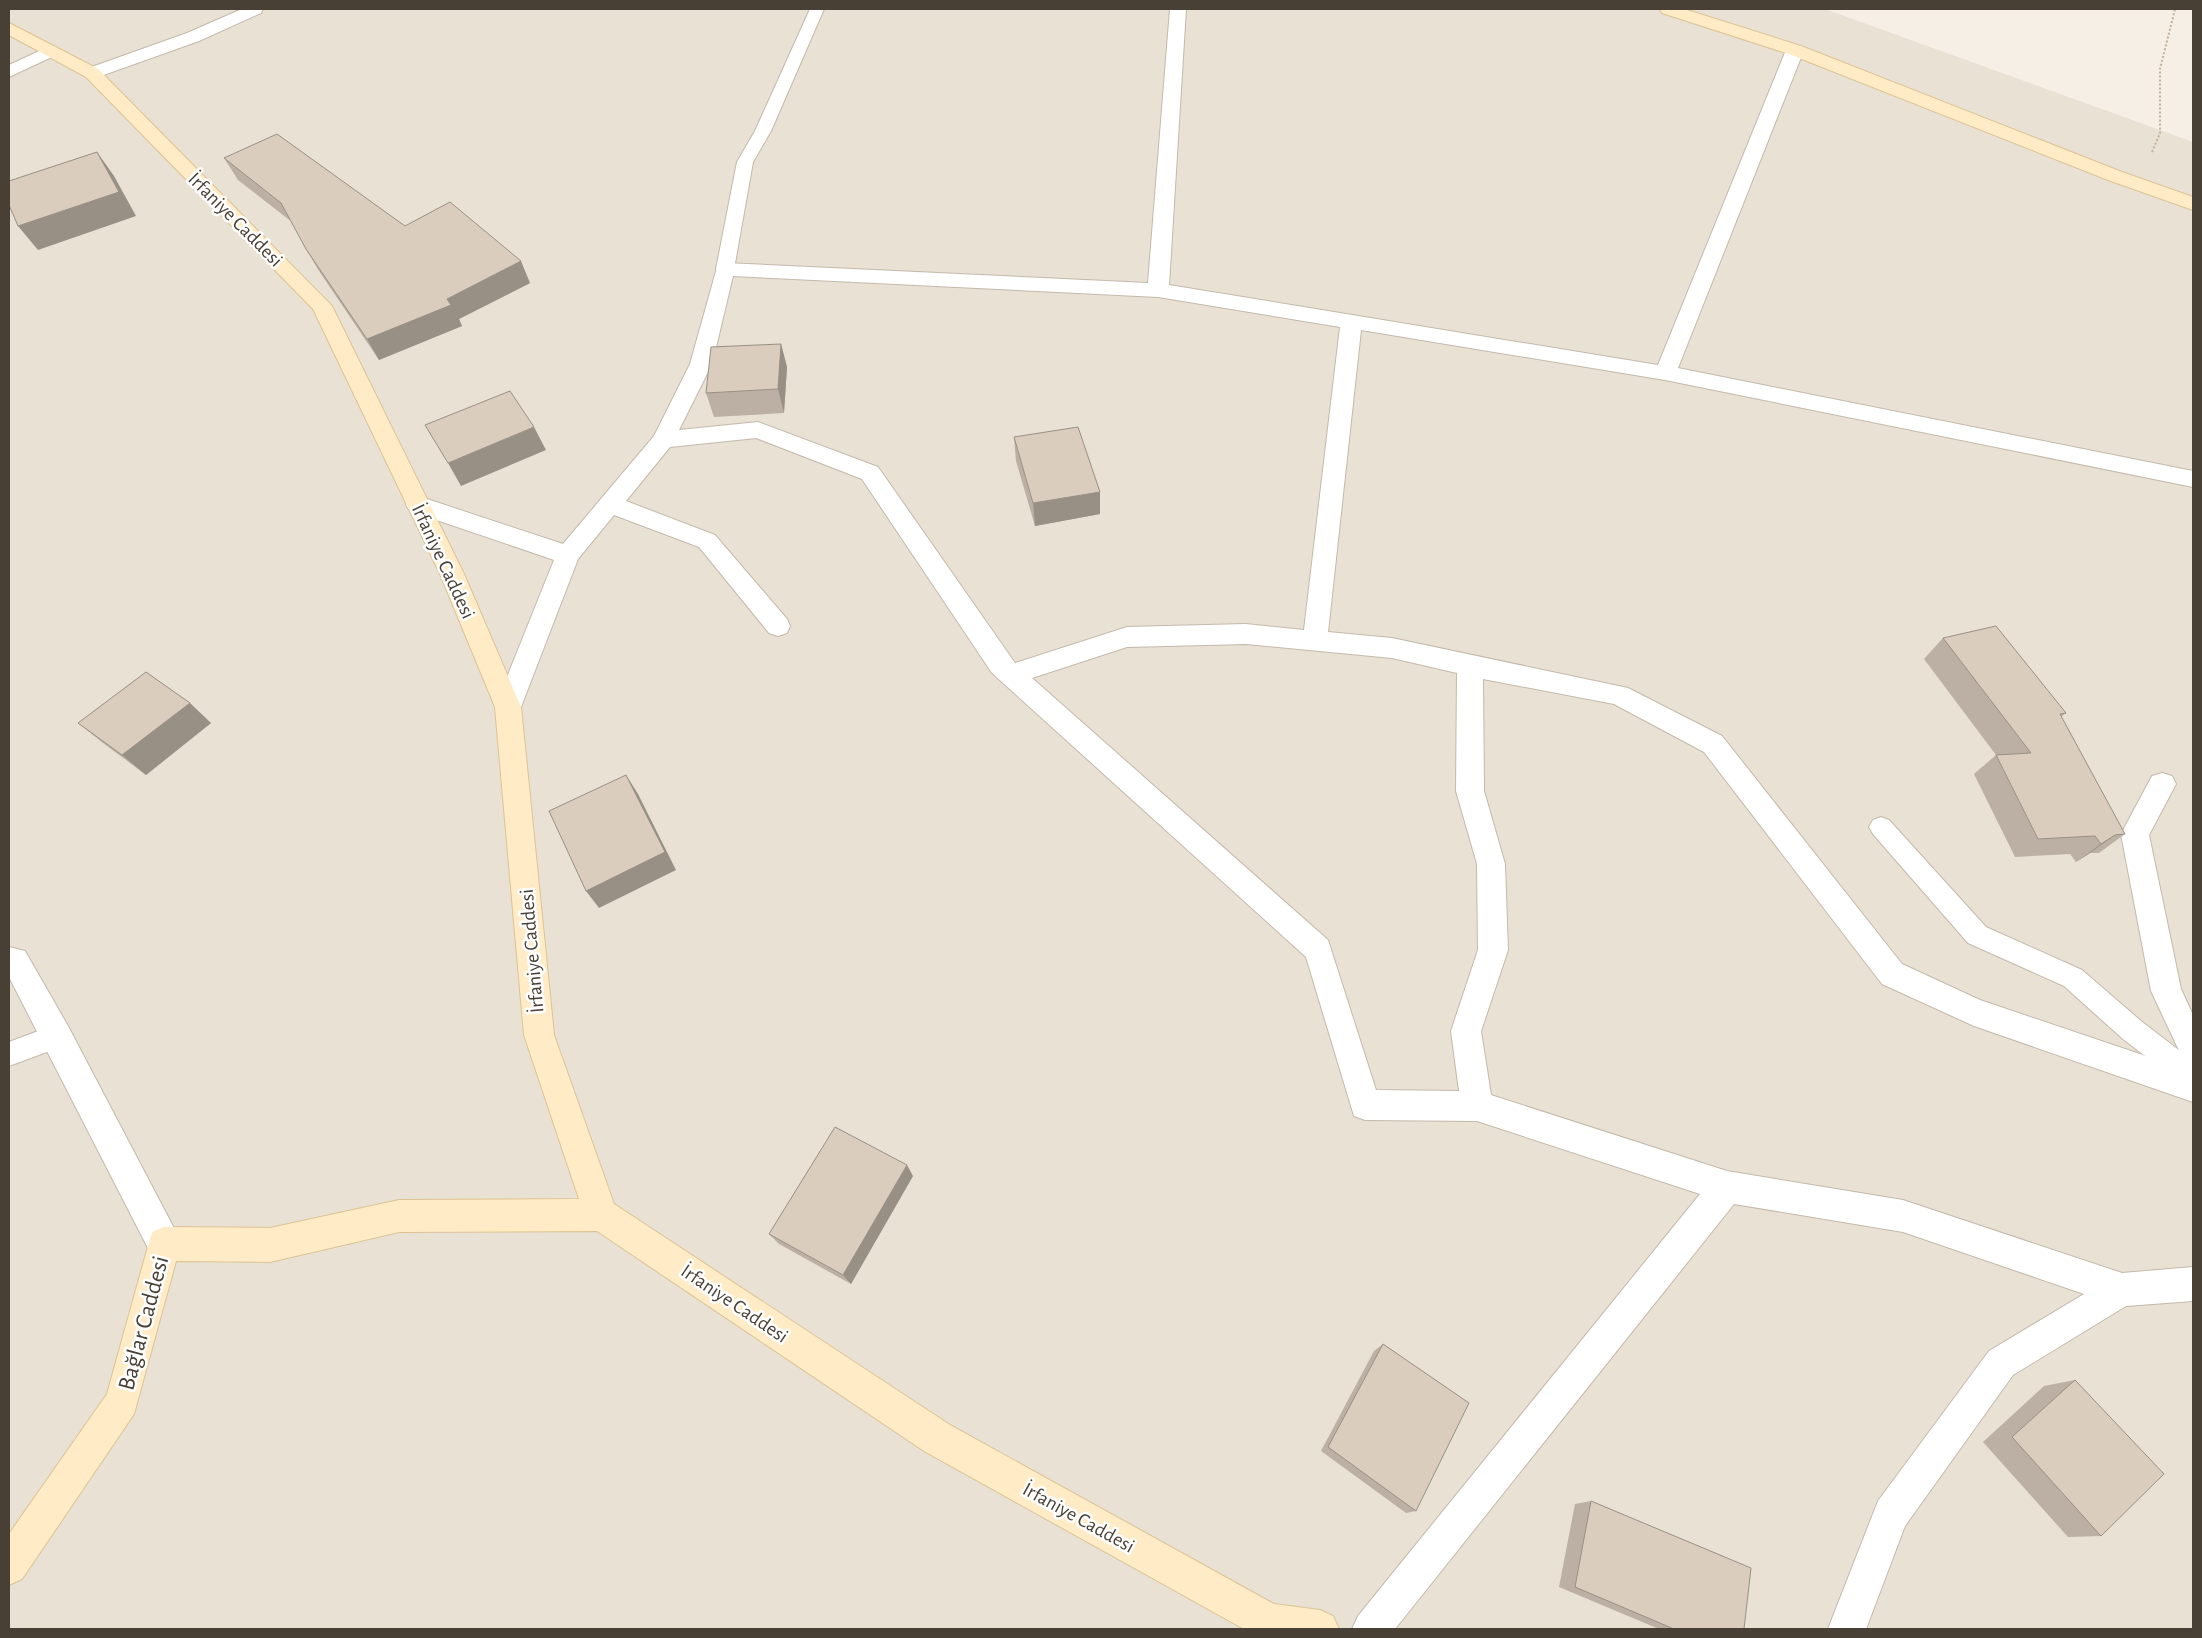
<svg xmlns="http://www.w3.org/2000/svg" width="2202" height="1638" font-family="'Alegreya Sans',sans-serif">
  <style>
    .residential { fill: #e9e1d4 }
    .lines { fill: none; stroke-linecap: round; stroke-linejoin: round }
    .lane-casing { stroke: #c4b9ab; stroke-width: 2 }
    .street-casing { stroke: #c4b9ab; stroke-width: 2 }
    .secondary-casing { stroke: #dcc394; stroke-width: 2 }
    .path { stroke: #c4b198; stroke-width: 2; stroke-dasharray: 2 2; stroke-linecap: butt }
    .lane { fill: #fff; fill-rule: evenodd }
    .street { fill: #fff; fill-rule: evenodd }
    .secondary { fill: #ffecc6; fill-rule: evenodd }
    .wall { fill: #bbb0a3 }
    .shaded-wall { fill: #999085 }
    .building { fill: #dacdbe; stroke: #999085 }
    .labels { text-anchor: middle; stroke-width: 5; stroke-linejoin: round; paint-order: stroke }
    .street-label { font-size: 20px; fill: #483f35; stroke: #fff }
    .near-street-label { font-size: 24px; fill: #483f35; stroke: #fff }
  </style>
  <rect width="100%" height="100%" fill="#f5efe6"/>
  <!-- residential -->
  <path class="residential" d="M9 9H1825L2193 142V1629H9Z"/>
  <g class="lines">
    <defs>
      <g id="lane">
        <path d="M810 9H824L771 131 753 162 734 269 731 273H719L716 269 737 162 755 131Z"/>
        <path d="M1881 817 1889 820 1986 927 2082 970 2141 1021 2193 1061V1090L2184 1086 2123 1039 2064 986 1968 943 1873 834 1869 827 1873 820Z"/>
        <path d="M57 1024 66 1027 70 1036 66 1045 9 1066V1042Z"/>
      </g>
      <g id="street">
        <path d="M242 9H263L261 13 199 41 98 77H86L83 73 86 69 187 33Z"/>
        <path d="M1170 9H1186L1169 285 1658 365 1786 50 1789 46H1801L1804 50 1678 368 2193 471V487L1665 380 1361 330 1328 632 1392 638 1628 688 1722 736 1902 964 1980 1000 2193 1072V1102L1974 1026 1882 984 1704 752 1614 704 1483 679 1484 791 1505 864 1508 950 1481 1031 1491 1095 1727 1171 1903 1200 2122 1273 2193 1267V1301L2126 1306 2013 1375 1905 1526 1866 1629H1828L1878 1501 1989 1351 2084 1294 1903 1232 1734 1204 1395 1629H1352L1358 1616 1700 1194 1477 1121 1365 1120 1354 1116 1306 957 992 673 862 479 756 438 670 447 626 501 715 535 787 619 790 626 787 633 778 636 769 633 699 547 614 515 578 559 521 707 517 714 508 718 499 714 495 707 554 560 410 511 406 505 410 499 418 496 563 544 654 436 690 364 718 264 725 263 1148 283ZM733 276 1158 297 1340 327 1304 630 1246 624 1127 627 1015 663 878 467 758 422 679 430 712 364ZM1246 644 1392 658 1457 673 1456 791 1477 864 1478 950 1451 1031 1459 1091 1376 1090 1328 940 1032 678 1127 647Z"/>
        <path d="M50 46 56 47 59 51 56 55 9 77V65Z"/>
        <path d="M2162 773 2172 776 2176 784 2149 835 2181 989 2193 1015V1061L2182 1057 2151 991 2121 834 2152 776Z"/>
        <path d="M9 947 25 951 68 1026 176 1232 181 1244 176 1256 164 1261 152 1256 9 977Z"/>
      </g>
      <g id="secondary">
        <path d="M1660 9H1684L1801 46 2122 172 2193 197V210L2108 180 1789 54 1662 13Z"/>
        <path d="M9 23 98 69 332 306 464 574 521 707 554 1035 614 1204 950 1425 1274 1604 1320 1610 1333 1616 1339 1629H1244L924 1451 597 1231 399 1232 270 1262 176 1261 134 1414 22 1579 9 1585V1534L107 1394 152 1232 164 1227 270 1228 399 1200 579 1199 524 1035 495 707 440 574 313 309 86 77 9 35Z"/>
      </g>
    </defs>
    <!-- lane casing -->
    <use href="#lane" class="lane-casing"/>
    <!-- street casing -->
    <use href="#street" class="street-casing"/>
    <!-- secondary casing -->
    <use href="#secondary" class="secondary-casing"/>
    <!-- path -->
    <path class="path" d="M2152 152 2160 133V69L2175 9"/>
    <!-- lane -->
    <use href="#lane" class="lane"/>
    <!-- street -->
    <use href="#street" class="street"/>
    <!-- secondary -->
    <use href="#secondary" class="secondary"/>
  </g>
  <!-- wall -->
  <g class="wall">
    <path d="M224 158 405 226 530 283 459 319 462 326 379 360 319 271 306 249 292 222 238 180Z"/>
    <path d="M781 344 787 367 784 413 714 417 706 393Z"/>
    <path d="M1014 437 1100 492V514L1035 526 1016 461Z"/>
    <path d="M1943 638 2066 713 2061 717 2125 834 2099 853H2090L2076 862 2070 854 2015 857 1974 774 1996 755 1924 659Z"/>
    <path d="M78 723H211L146 775 103 743Z"/>
    <path d="M913 1176 851 1284 779 1244 769 1234Z"/>
    <path d="M1383 1344 1416 1511 1406 1513 1321 1451 1374 1351Z"/>
    <path d="M2075 1380 2101 1536 2068 1537 1983 1442 2044 1386Z"/>
    <path d="M1591 1501 1744 1629H1659L1559 1587 1575 1504Z"/>
  </g>
  <!-- shaded-wall -->
  <g class="shaded-wall">
    <path d="M97 152 114 176 136 216 38 250 18 226Z"/>
    <path d="M521 261 530 283 459 319 462 326 379 360 367 339Z"/>
    <path d="M781 344 787 367 784 413 778 389Z"/>
    <path d="M534 427 546 450 461 486 448 463Z"/>
    <path d="M1100 492V514L1035 526 1033 503Z"/>
    <path d="M190 703 211 723 146 775 122 755Z"/>
    <path d="M626 775 638 794 676 870 599 908 586 891Z"/>
    <path d="M2115 835 2090 853 2076 862 2101 844Z"/>
    <path d="M907 1165 913 1176 851 1284 843 1275Z"/>
  </g>
  <!-- building -->
  <g class="building">
    <path d="M277 134 405 226 450 202 521 261 447 299 451 305 367 339 306 249 281 203 224 158Z"/>
    <path d="M97 152 119 192 18 226 9 205V181Z"/>
    <path d="M781 344 778 389 706 393 711 347Z"/>
    <path d="M510 391 534 427 448 463 425 425Z"/>
    <path d="M1078 427 1100 492 1033 503 1014 437Z"/>
    <path d="M1996 626 2066 713 2060 714 2125 834 2115 835 2101 844 2095 836 2038 839 1996 755 2031 753 1943 638Z"/>
    <path d="M146 672 190 703 122 755 78 723Z"/>
    <path d="M626 775 665 852 586 891 549 811Z"/>
    <path d="M835 1127 907 1165 843 1275 769 1234Z"/>
    <path d="M1383 1344 1469 1403 1416 1511 1328 1447Z"/>
    <path d="M2075 1380 2164 1474 2101 1536 2012 1437Z"/>
    <path d="M1591 1501 1751 1568 1744 1629H1674L1575 1587Z"/>
  </g>
  <g class="labels">
    <!-- street labels -->
    <g class="street-label">
      <text transform="translate(236 219) rotate(45)" y="7">İrfaniye Caddesi</text>
      <text transform="translate(444 561) rotate(65)" y="7">İrfaniye Caddesi</text>
      <text transform="translate(531 951) rotate(-95)" y="7">İrfaniye Caddesi</text>
      <text transform="translate(735 1303) rotate(34)" y="7">İrfaniye Caddesi</text>
      <text transform="translate(1079 1517) rotate(29)" y="7">İrfaniye Caddesi</text>
    </g>
    <!-- near-street labels -->
    <g class="near-street-label">
      <text transform="translate(143 1323) rotate(-75)" y="8">Bağlar Caddesi</text>
    </g>
  </g>
  <!-- border -->
  <rect width="2202" height="1638" fill="none" stroke="#483f35" stroke-width="20"/>
</svg>
